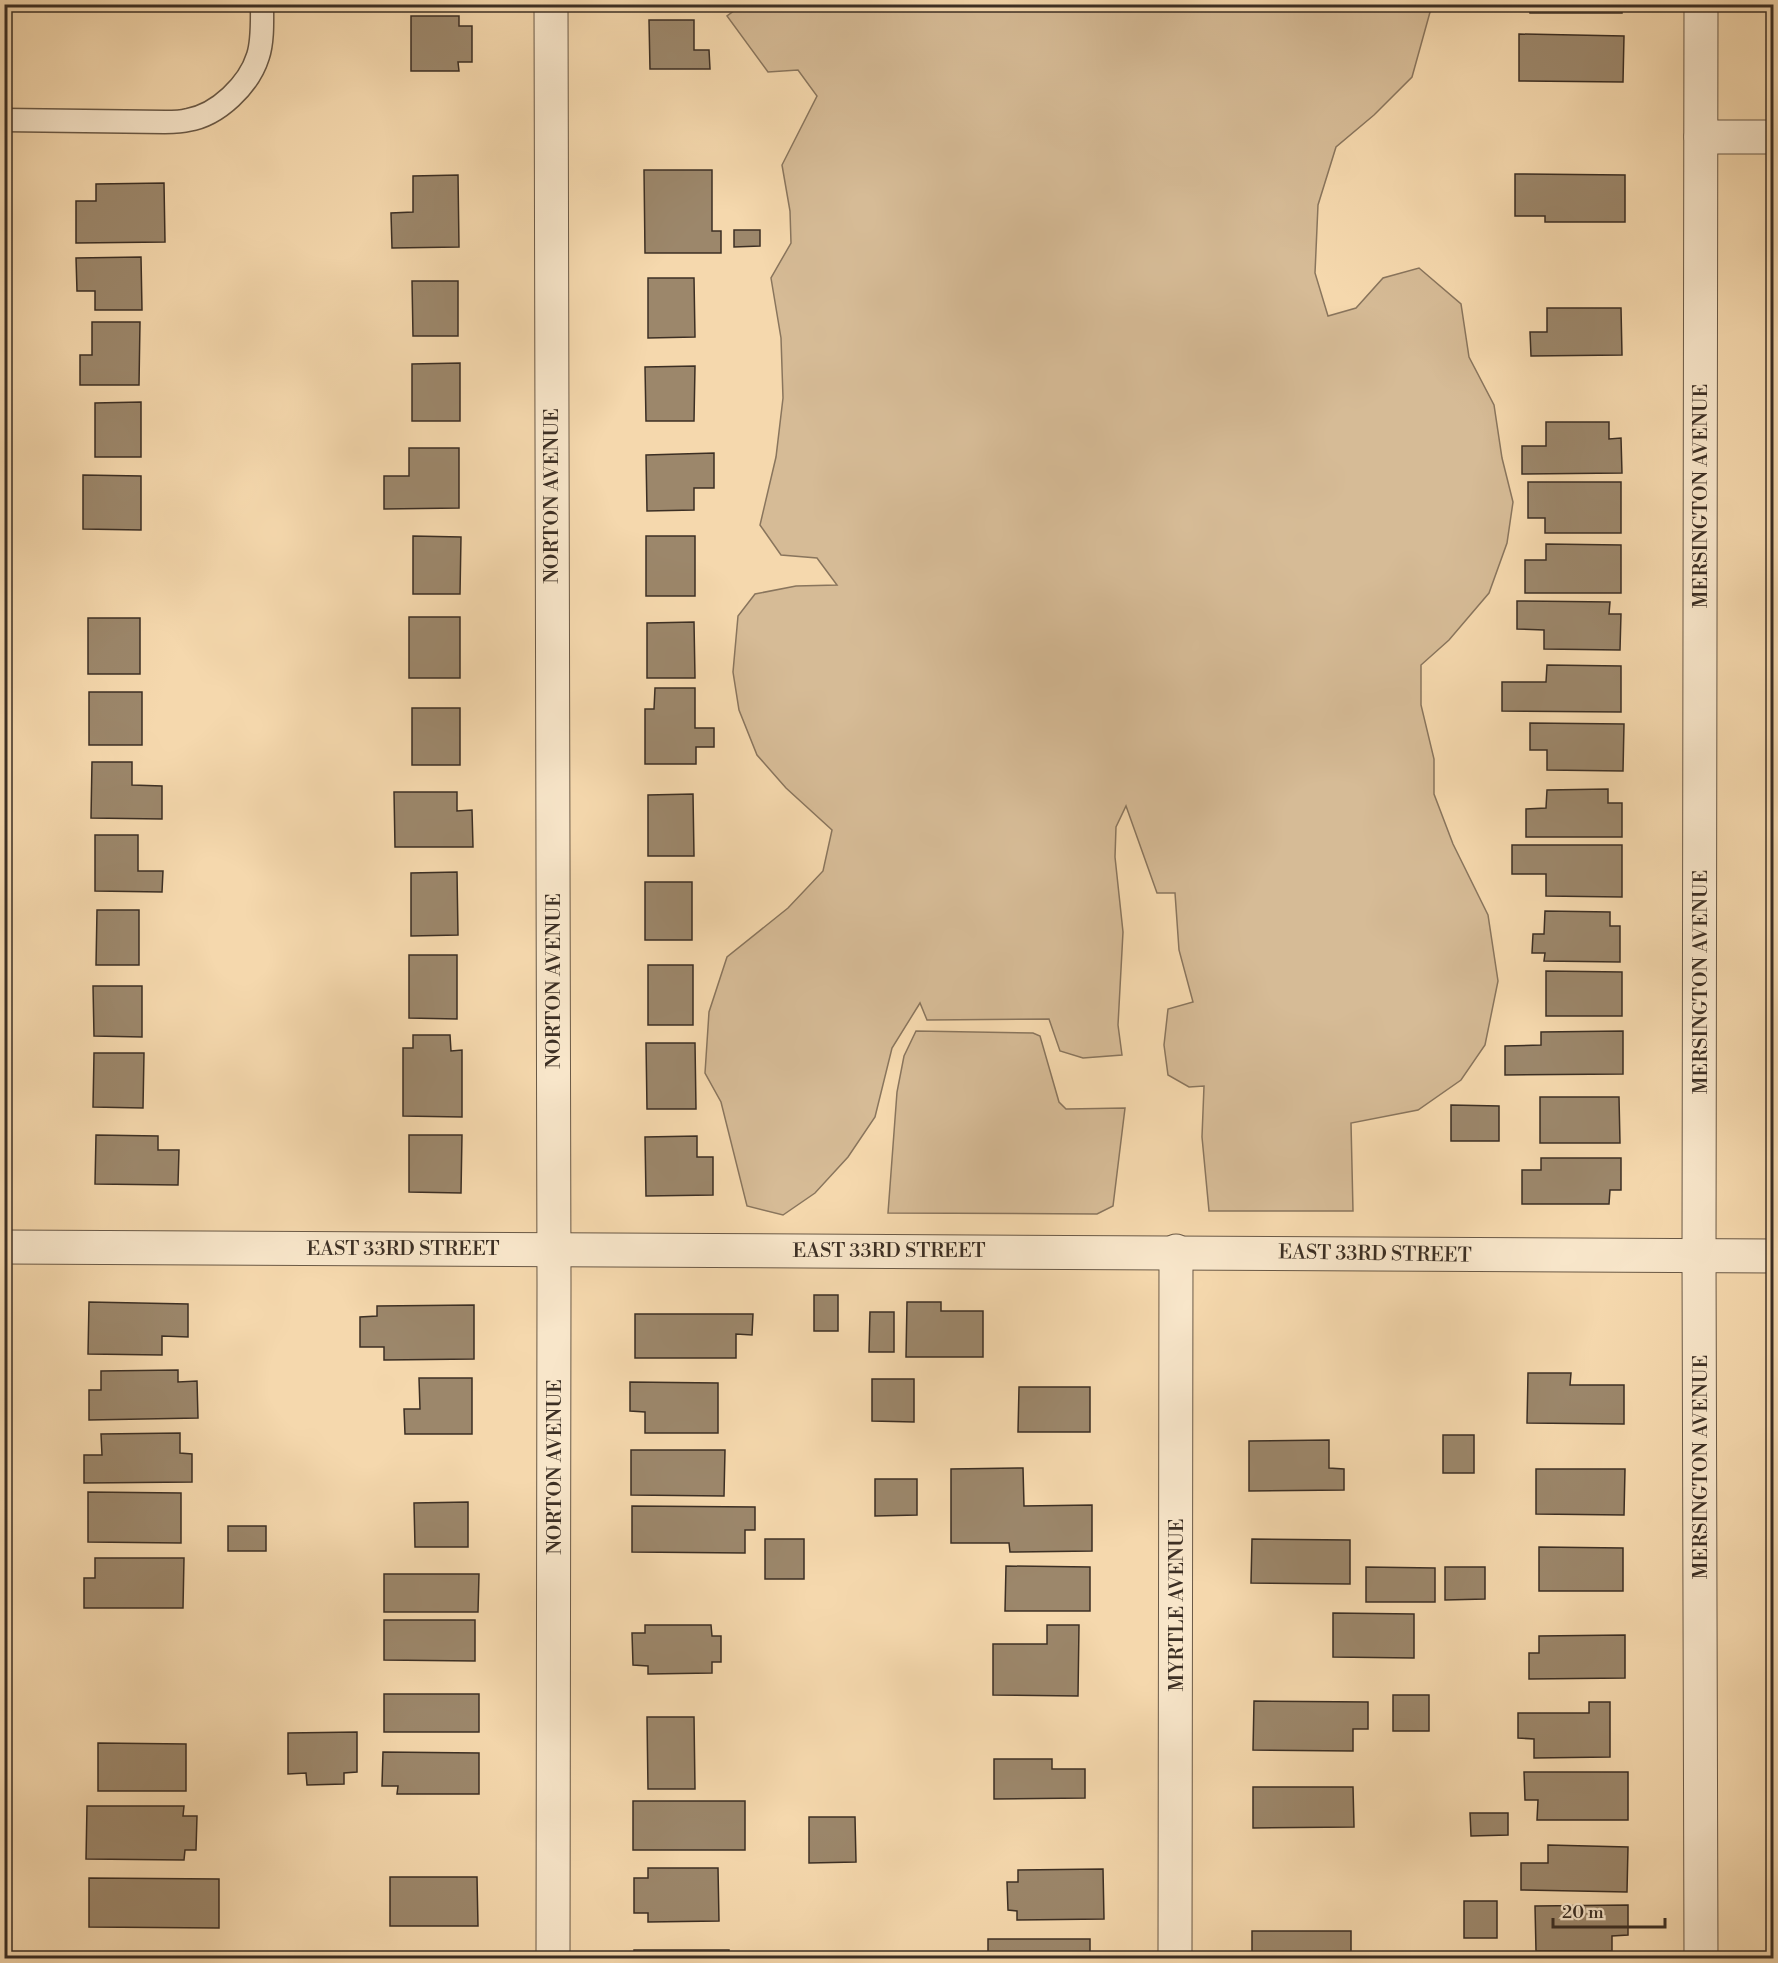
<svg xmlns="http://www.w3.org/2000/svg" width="1778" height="1963" font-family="'Libre Bodoni',serif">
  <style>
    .green { fill: #d6bb96; stroke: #89755d; stroke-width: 1.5 }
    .building { fill: #9c876b; stroke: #3c2f24; stroke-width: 1.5 }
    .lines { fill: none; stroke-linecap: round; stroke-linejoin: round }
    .lane-casing { stroke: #6a5946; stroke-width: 25 }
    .street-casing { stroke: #6a5946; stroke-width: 35 }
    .lane { stroke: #f8e6ca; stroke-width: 22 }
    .street { stroke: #f8e6ca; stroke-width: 33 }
    .labels { text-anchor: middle; stroke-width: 4.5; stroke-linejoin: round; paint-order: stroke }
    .street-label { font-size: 20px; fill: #3c2f24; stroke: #f8e6ca }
  </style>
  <rect width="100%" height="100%" fill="#f5d8ad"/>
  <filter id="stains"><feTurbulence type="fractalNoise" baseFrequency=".00333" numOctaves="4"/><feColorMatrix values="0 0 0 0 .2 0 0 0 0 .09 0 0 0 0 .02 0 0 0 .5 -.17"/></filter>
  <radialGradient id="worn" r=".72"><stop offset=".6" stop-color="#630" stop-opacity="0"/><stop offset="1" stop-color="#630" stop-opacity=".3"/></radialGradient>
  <!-- green -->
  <g class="green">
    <path d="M742 5H1432L1412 77 1374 115 1336 147 1318 205 1315 273 1328 316 1356 308 1383 278 1419 268 1461 304 1469 357 1494 405 1502 458 1513 502 1507 543 1489 593 1449 640 1421 665V705L1434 759V794L1453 844 1488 915 1498 981 1485 1045 1461 1080 1418 1110 1351 1123 1353 1211H1209L1202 1137 1204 1086 1189 1087 1168 1075 1164 1045 1168 1009 1193 1002 1179 950 1175 893H1157L1126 806 1116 827 1115 857 1123 932 1118 1025 1122 1055 1083 1058 1060 1051 1049 1019 927 1020 920 1003 892 1048 875 1117 848 1157 815 1193 783 1215 747 1206 721 1102 705 1073 709 1012 727 957 788 908 823 871 832 830 786 788 757 755 739 710 733 672 738 616 755 594 796 586 837 585 817 558 781 555 760 525 776 457 783 398 781 338 771 278 791 243 790 211 782 165 817 96 798 70 768 72 727 16Z"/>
    <path d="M916 1031 1033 1033 1040 1036 1059 1102 1066 1109 1125 1108 1113 1206 1097 1214 888 1213 897 1092 904 1056Z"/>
  </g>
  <!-- building -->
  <g class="building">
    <rect x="1530" y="4" width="92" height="9"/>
    <path d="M411 16H459V26H472V62H458L459 71H411Z"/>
    <path d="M649 20H694V50H709L710 69H650Z"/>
    <path d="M1519 34 1624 36 1623 82 1519 81Z"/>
    <path d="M644 170H712V231H721V253H645Z"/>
    <path d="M1515 174 1625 175V222H1545V216H1515Z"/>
    <path d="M458 175 459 247 392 248 391 213 413 212V176Z"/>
    <path d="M164 183 165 242 76 243V201H96V184Z"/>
    <path d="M734 230H760V246L734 247Z"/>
    <path d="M141 257 142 310H95V291H77L76 258Z"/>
    <path d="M648 278H694L695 337 648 338Z"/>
    <path d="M412 281H458V336H413Z"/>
    <path d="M1547 308H1621L1622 355 1531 356 1530 332H1547Z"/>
    <path d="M92 322H140L139 385H80V355H92Z"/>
    <path d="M460 363V421H412V364Z"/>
    <path d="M695 366 694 421H646L645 367Z"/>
    <path d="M141 402V457H95V403Z"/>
    <path d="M1546 422H1609V439L1621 438 1622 473 1522 474V446H1546Z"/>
    <path d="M409 448H459V508L384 509V476H409Z"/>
    <path d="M714 453V488H694V510L647 511 646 455Z"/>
    <path d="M83 475 141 476V530L83 529Z"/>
    <path d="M1528 482H1621V533H1545V518H1528Z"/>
    <path d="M413 536 461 537 460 594H413Z"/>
    <rect x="646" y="536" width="49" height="60"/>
    <path d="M1546 544 1621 545V593H1525V560H1546Z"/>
    <path d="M1517 601 1610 602 1609 614H1621L1620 650 1544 649V630L1517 629Z"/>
    <rect x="409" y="617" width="51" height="61"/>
    <rect x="88" y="618" width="52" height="56"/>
    <path d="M694 622 695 678H647V623Z"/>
    <path d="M1547 665 1621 666V712L1502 711V682H1546Z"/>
    <path d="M655 688H695V728H714V747H696V764H645V709H654Z"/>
    <rect x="89" y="692" width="53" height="53"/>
    <rect x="412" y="708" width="48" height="57"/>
    <path d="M1530 723 1624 724 1623 771 1547 770V750H1530Z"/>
    <path d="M92 762H132V785L162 786V819L91 818Z"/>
    <path d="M1608 789V803H1622V837H1526V809L1546 808 1547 790Z"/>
    <path d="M394 792H457V811L472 810 473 847H395Z"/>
    <path d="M693 794 694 856H648V795Z"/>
    <path d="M95 835H138V871H163L162 892 95 891Z"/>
    <path d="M1512 845H1622V897L1546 896V874H1512Z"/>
    <path d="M457 872 458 935 411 936V873Z"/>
    <rect x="645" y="882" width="47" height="58"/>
    <path d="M97 910H139V965H96Z"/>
    <path d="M1545 911 1610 912V926H1620V962L1544 961 1545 953H1532L1533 934H1544Z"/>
    <path d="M409 955H457V1019L409 1018Z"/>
    <rect x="648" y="965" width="45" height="60"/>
    <path d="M1546 971 1622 972V1016H1546Z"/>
    <path d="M93 986H142V1037L94 1036Z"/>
    <path d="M1623 1031V1074L1505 1075V1046L1541 1045V1032Z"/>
    <path d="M413 1035H450L451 1051 462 1050V1117L403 1116V1048H413Z"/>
    <path d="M646 1043H695L696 1109H647Z"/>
    <path d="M94 1053H144L143 1108 93 1107Z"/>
    <path d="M1540 1097H1619L1620 1143H1540Z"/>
    <path d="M1451 1105 1499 1106V1141H1451Z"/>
    <path d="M96 1135 158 1136V1150H179L178 1185 95 1184Z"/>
    <path d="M409 1135H462L461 1193 409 1192Z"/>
    <path d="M697 1136V1157H713V1195L646 1196 645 1137Z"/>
    <path d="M1541 1158H1621V1190H1610L1609 1204H1522V1170H1541Z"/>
    <rect x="814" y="1295" width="24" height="36"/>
    <path d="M89 1302 188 1304V1337L162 1336V1355L88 1354Z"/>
    <path d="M907 1302H941V1311H983V1357H906Z"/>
    <path d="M474 1305V1359L384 1360V1347H360V1317L377 1316V1306Z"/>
    <path d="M870 1312H894V1352H869Z"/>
    <path d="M635 1314H753L752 1335 736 1334V1358H635Z"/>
    <path d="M178 1370V1382L197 1381 198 1418 89 1420V1390H101V1371Z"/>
    <path d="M1528 1373H1571L1570 1385H1624V1424L1527 1423Z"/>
    <path d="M419 1378H472V1434H405L404 1409H420Z"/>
    <path d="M872 1379H914V1422L872 1421Z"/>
    <path d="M630 1382 718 1383V1433H645V1412L630 1411Z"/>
    <path d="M1019 1387H1090V1432H1018Z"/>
    <path d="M180 1433V1453L192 1454V1482L84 1483V1455H102L101 1434Z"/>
    <rect x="1443" y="1435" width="31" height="38"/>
    <path d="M1329 1440V1468L1344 1469V1490L1249 1491V1441Z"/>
    <path d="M631 1450H725L724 1496 631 1495Z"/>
    <path d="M1023 1468 1024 1506 1092 1505V1551L1010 1552 1009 1543H951V1469Z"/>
    <path d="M1536 1469H1625L1624 1515 1536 1514Z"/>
    <path d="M875 1479H917V1515L875 1516Z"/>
    <path d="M88 1492 181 1493V1543L88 1542Z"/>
    <path d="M468 1502V1547H415L414 1503Z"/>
    <path d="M632 1506 755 1507V1530H745V1553L632 1552Z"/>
    <rect x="228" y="1526" width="38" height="25"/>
    <rect x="765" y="1539" width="39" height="40"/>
    <path d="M1252 1539 1350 1540V1584L1251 1583Z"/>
    <path d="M1539 1547 1623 1548V1591H1539Z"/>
    <path d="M95 1558H184L183 1608H84V1578H95Z"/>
    <path d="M1006 1566 1090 1567V1611H1005Z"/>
    <path d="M1366 1567 1435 1568V1602H1366Z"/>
    <path d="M1445 1567H1485V1599L1445 1600Z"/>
    <path d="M384 1574H479L478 1612H384Z"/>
    <path d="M1333 1613 1414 1614V1658L1333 1657Z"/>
    <path d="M384 1620H475V1661L384 1660Z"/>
    <path d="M645 1625H711L712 1636H721V1662H712V1673L648 1674V1666L633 1665 632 1633H645Z"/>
    <path d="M1047 1625H1079L1078 1696 993 1695V1644H1047Z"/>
    <path d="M1625 1635V1678L1529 1679V1653H1539V1636Z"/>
    <rect x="384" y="1694" width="95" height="38"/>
    <rect x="1393" y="1695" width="36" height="36"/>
    <path d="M1254 1701 1368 1702V1729H1353V1751L1253 1750Z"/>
    <path d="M1589 1702H1610V1757L1534 1758V1739L1518 1738V1713H1589Z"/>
    <path d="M647 1717H694L695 1789H648Z"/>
    <path d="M357 1732V1772L344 1773V1784L307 1785 306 1773 288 1774V1733Z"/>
    <path d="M98 1743 186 1744V1791H98Z"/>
    <path d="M383 1752 479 1753V1794H397L398 1786H382Z"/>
    <path d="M994 1759H1052V1769H1085V1798L994 1799Z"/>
    <path d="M1524 1772H1628V1820H1537L1538 1800H1525Z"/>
    <path d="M1253 1787H1353L1354 1827 1253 1828Z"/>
    <rect x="633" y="1801" width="112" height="49"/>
    <path d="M87 1806H184L183 1816H197L196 1850H185L184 1860 86 1859Z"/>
    <path d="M1470 1813H1508V1835L1471 1836Z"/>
    <path d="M809 1817H855L856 1862 809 1863Z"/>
    <path d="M1548 1845 1628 1847 1627 1892 1521 1890V1863H1548Z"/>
    <path d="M648 1868H718L719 1921 648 1922V1913H634V1878H648Z"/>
    <path d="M1103 1869 1104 1919 1017 1920V1911L1008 1910 1007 1882H1018V1870Z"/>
    <path d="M390 1877H477L478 1926H390Z"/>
    <path d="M89 1878 219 1879V1928L89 1927Z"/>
    <rect x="1464" y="1901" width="33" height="37"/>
    <path d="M1628 1905V1935L1612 1936V1951H1536L1535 1906Z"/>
    <rect x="1252" y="1931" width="99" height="27"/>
    <rect x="988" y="1939" width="102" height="19"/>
    <rect x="634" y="1950" width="95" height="8"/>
  </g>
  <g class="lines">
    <defs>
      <path id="lane" d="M4 120 165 122C172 122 181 122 188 120 218 115 249 85 258 56 263 41 262 20 262 4"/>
      <g id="street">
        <path d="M551 4 554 1284 553 1958"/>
        <path d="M1701 4 1699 1256 1701 1958"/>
        <path d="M1701 137H1774"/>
        <path d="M4 1247 1774 1256"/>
        <path d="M1175 1958 1176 1251"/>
      </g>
    </defs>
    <!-- lane casing -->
    <use href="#lane" class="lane-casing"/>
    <!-- street casing -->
    <use href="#street" class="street-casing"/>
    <!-- lane -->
    <use href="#lane" class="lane"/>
    <!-- street -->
    <use href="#street" class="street"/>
  </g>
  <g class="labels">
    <!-- street labels -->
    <g class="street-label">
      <text transform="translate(551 496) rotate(-90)" y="7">NORTON AVENUE</text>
      <text transform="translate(1700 496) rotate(-90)" y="7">MERSINGTON AVENUE</text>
      <text transform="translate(553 981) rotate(-90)" y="7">NORTON AVENUE</text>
      <text transform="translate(1700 982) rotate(-90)" y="7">MERSINGTON AVENUE</text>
      <text x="403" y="1255">EAST 33RD STREET</text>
      <text x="889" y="1257">EAST 33RD STREET</text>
      <text transform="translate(1375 1253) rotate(1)" y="7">EAST 33RD STREET</text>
      <text transform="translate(554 1467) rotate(-90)" y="7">NORTON AVENUE</text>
      <text transform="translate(1700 1467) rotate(-90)" y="7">MERSINGTON AVENUE</text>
      <text transform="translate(1176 1605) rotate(-90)" y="7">MYRTLE AVENUE</text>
    </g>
  </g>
  <!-- margin -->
  <rect width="1778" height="1963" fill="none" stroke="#f5d8ad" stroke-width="24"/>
  <rect x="6" y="6" width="1766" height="1951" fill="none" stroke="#3c2f24" stroke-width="3"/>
  <rect x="12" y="12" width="1754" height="1939" fill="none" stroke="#3c2f24" stroke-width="1.5"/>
  <!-- scale -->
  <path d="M1553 1918v9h112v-9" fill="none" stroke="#3c2f24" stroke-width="3"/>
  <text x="1562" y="1918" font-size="18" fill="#3c2f24" stroke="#f8e6ca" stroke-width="4.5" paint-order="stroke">20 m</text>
  <rect width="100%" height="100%" filter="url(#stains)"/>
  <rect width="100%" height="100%" fill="url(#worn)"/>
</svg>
